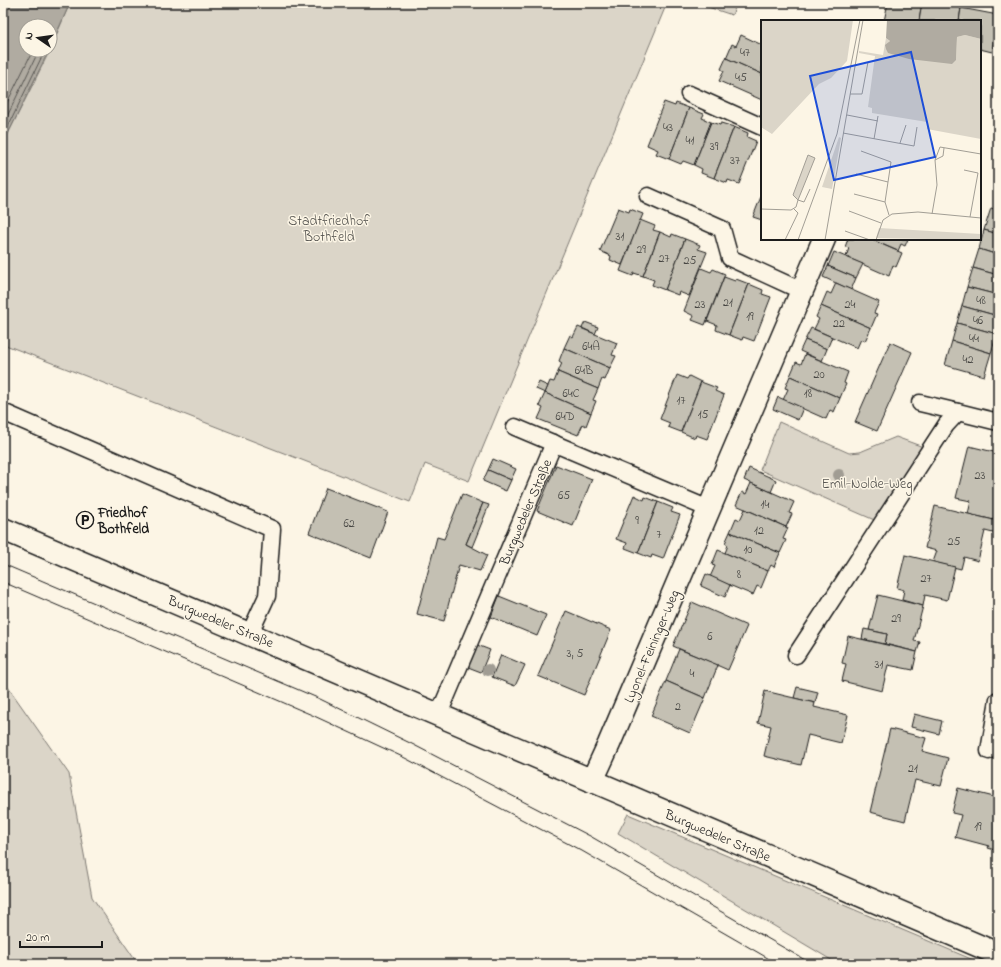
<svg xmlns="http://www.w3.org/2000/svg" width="1001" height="967" font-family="'Indie Flower',sans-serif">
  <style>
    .green { fill: #dbd5c8; stroke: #7c7872 }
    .water { fill: #b0aba1; stroke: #75726c }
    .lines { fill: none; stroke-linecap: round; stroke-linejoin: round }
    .shore { stroke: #575551; stroke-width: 1 }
    .building { fill: #c4c0b3; stroke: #1c1c1c }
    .service-casing { stroke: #1c1c1c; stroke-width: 19 }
    .minor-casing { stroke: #1c1c1c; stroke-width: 25 }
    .secondary-casing { stroke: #1c1c1c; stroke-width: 25 }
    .service { stroke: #fcf5e5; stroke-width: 16 }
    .minor { stroke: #fcf5e5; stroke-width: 22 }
    .secondary { stroke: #fcf5e5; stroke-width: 22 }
    .tram { stroke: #1c1c1c; stroke-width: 1 }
    .tree { fill: #a09c93 }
    .labels { text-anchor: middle; stroke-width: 3; stroke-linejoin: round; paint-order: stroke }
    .number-label { font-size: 12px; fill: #464542 }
    .park-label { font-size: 14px; fill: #555450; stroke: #fcf5e5 }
    .poi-label { font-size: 14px; font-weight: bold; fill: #1c1c1c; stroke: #fcf5e5; text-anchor: start }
    .street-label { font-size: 14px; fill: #1c1c1c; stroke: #fcf5e5 }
    .inset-road { fill: none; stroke: #a29e95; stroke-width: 1 }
    .view { fill: #1d4ed8; fill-opacity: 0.15; stroke: #1d4ed8; stroke-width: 2 }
    .inset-edge { fill: none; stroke: #1c1c1c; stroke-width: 2 }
  </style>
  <rect width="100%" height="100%" fill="#fcf5e5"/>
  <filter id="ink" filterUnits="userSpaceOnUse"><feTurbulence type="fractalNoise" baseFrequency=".025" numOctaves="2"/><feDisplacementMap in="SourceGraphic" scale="8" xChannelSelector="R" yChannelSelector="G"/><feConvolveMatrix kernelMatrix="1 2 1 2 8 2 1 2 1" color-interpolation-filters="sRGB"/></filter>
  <g filter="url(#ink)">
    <!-- green -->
    <g class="green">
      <path d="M70 3H667L469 481 425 464 410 502 3 344V144L50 50Z"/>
      <path d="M696 3H737L732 15Z"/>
      <path d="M779 422 849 453 860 452 896 437 926 448 879 522 760 470Z"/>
      <path d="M3 680 69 774 92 897 138 964H3Z"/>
      <path d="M628 814 983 964H838L618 833Z"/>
    </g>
    <!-- water -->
    <path class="water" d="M3 3H70L50 48V26H26V50H49L3 144Z"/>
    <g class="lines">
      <!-- shore -->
      <g class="shore">
        <path d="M3 111 33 50"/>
        <path d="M3 125 39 50"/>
        <path d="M3 137 45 50"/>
      </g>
    </g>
    <!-- building -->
    <g class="building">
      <path d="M888 3H922L919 21H884Z"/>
      <path d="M922 3H934L961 8 959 21H919Z"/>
      <path d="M961 8 998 15 992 52 980 49V21H959Z"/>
      <path d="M741 35 762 45V74L726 58 732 44 736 46Z"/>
      <path d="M726 58 762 74V100L719 81 724 71 721 69Z"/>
      <path d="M664 102 675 106 676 103 689 108 669 159 656 154 658 150 647 145Z"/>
      <path d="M689 108 704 114 702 118 711 122 694 165 683 161 681 164 669 159Z"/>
      <path d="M711 122 720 125 721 123 734 127 714 178 701 173 702 169 694 165Z"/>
      <path d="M734 127 748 133 747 137 756 141 739 184 728 180 727 183 714 178Z"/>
      <path d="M762 194V220L753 217Z"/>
      <path d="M618 208 629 212 630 209 643 214 622 265 610 260 611 256 600 251Z"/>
      <path d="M991 208 998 210V234L984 230Z"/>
      <path d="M640 220 655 226 653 230 660 232 643 276 634 273 633 276 620 271Z"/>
      <path d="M984 230 998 234V255L979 249Z"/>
      <path d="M660 232 671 237 672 234 685 239 665 290 652 285 654 280 643 276Z"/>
      <path d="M685 239 700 245 698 249 707 252 689 296 679 292 678 295 665 290Z"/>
      <path d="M848 239H870L902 253 896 267 893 265 889 276 846 257 849 248 845 247Z"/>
      <path d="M870 239H908L905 246 901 244 898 251Z"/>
      <path d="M979 249 998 255V275L973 268Z"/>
      <path d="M834 252 863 264 856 278 828 266Z"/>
      <path d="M828 266 856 278 851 290 823 277Z"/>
      <path d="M701 268 711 272 713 269 725 274 705 325 692 320 694 316 684 311Z"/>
      <path d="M973 268 998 275V295L967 287Z"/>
      <path d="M724 277 735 281 736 279 749 284 729 335 716 330 717 325 707 321Z"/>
      <path d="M836 283 879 302 874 313 877 314 871 328 821 306 827 292 831 294Z"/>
      <path d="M749 284 763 290 762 294 771 297 754 341 743 337 742 340 729 335Z"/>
      <path d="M967 287 998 295V316L962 306Z"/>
      <path d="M821 306 871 328 865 341 861 339 857 348 814 329 819 319 816 317Z"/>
      <path d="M962 306 998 316 997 334 957 323Z"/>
      <path d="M585 322 598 327 595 334 582 328Z"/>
      <path d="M957 323 997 334 991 353 952 341Z"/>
      <path d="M578 327 617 343 612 355 616 356 610 368 564 348 570 335 573 337Z"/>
      <path d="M811 328 832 337 827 349 805 340Z"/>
      <path d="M805 340 827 349 822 361 800 351Z"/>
      <path d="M952 341 991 353 984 376 945 365Z"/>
      <path d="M890 342 912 352 877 431 855 422Z"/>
      <path d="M564 348 610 368 605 380 602 379 598 389 558 372 562 363 559 361Z"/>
      <path d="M805 354 848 372 844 383 846 384 840 398 790 376 796 362 801 364Z"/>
      <path d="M558 372 598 389 593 400 596 401 591 413 545 393 550 381 554 382Z"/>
      <path d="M677 375 687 379 689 376 701 382 681 432 668 427 670 423 660 419Z"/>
      <path d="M790 376 840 398 834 412 830 410 826 419 783 400 788 389 785 388Z"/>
      <path d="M539 382 548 386 545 393 536 389Z"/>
      <path d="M701 382 717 388 715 391 724 395 707 439 696 435 695 438 681 432Z"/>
      <path d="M545 393 591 413 586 426 583 424 578 435 538 419 543 408 539 406Z"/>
      <path d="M778 397 803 408 798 420 773 409Z"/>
      <path d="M969 446 998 453V521L968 514 971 501 956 498Z"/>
      <path d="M493 459 516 469 511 480 488 470Z"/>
      <path d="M556 465 592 479 573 526 537 511Z"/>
      <path d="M749 468 776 480 771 492 744 480Z"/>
      <path d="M488 470 511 480 506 491 483 481Z"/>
      <path d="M751 483 794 502 789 513 792 514 786 527 736 505 742 492 746 494Z"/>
      <path d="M326 488 388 512 371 558 309 533Z"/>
      <path d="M462 494 483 503 466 544 487 555 480 571 459 565 444 621 417 614 437 537 444 539Z"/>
      <path d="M634 495 644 500 645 497 658 502 638 553 625 548 627 543 616 539Z"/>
      <path d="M658 502 673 508 671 512 680 515 663 559 652 555 651 558 638 553Z"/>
      <path d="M483 503 489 505 472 547 466 544Z"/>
      <path d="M935 506 998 521 997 534 985 531 978 561 964 557 961 569 933 562 937 551 925 548Z"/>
      <path d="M745 509 788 528 783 539 786 540 780 553 730 532 736 518 740 520Z"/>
      <path d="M730 532 780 553 774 567 771 565 768 571 725 553 728 545 725 543Z"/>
      <path d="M718 550 768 571 761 588 757 586 753 595 710 577 715 566 712 565Z"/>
      <path d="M905 555 955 567 947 600 925 595 923 606 902 600 904 590 897 588Z"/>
      <path d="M706 574 730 585 725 597 701 586Z"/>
      <path d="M878 595 923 606 914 641 920 642 917 652 885 644 887 634 869 630Z"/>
      <path d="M499 596 546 615 537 636 491 617Z"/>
      <path d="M692 602 747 626 728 670 673 646Z"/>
      <path d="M566 611 611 630 584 695 538 676Z"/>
      <path d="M864 629 887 634 885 644 862 639Z"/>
      <path d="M848 636 917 652 913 670 888 665 882 691 842 681 846 664 842 663Z"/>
      <path d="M477 645 490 650 481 672 468 667Z"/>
      <path d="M679 649 718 665 705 698 666 681Z"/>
      <path d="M501 655 525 665 515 686 492 677Z"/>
      <path d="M666 681 705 698 690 733 651 716Z"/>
      <path d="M797 687 818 692 815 703 794 698Z"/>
      <path d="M765 691 815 703 814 707 848 715 841 743 808 735 801 765 764 756 771 726 758 723Z"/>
      <path d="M914 714 942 721 939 734 911 727Z"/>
      <path d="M890 729 926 738 922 751 948 758 941 786 915 780 905 821 870 812Z"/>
      <path d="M958 788 998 798V851L988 848 989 846 955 837 961 815 952 813Z"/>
    </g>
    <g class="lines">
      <defs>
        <g id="service">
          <path d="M689 94 762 127"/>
          <path d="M648 196 722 229 730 258 802 291"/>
          <path d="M920 403 958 412"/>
          <path d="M3 412 272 529 267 596 250 633"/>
          <path d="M515 427 709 509"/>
          <path d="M796 655 946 425 958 412 998 422"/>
          <path d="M439 714 554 443"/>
          <path d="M989 751 998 700"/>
        </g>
        <path id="minor" d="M592 781 609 744 824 239"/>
        <path id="secondary" d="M3 529 998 954"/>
      </defs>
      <!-- service casing -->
      <use href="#service" class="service-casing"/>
      <!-- minor casing -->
      <use href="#minor" class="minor-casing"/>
      <!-- secondary casing -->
      <use href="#secondary" class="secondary-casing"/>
      <!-- service -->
      <use href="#service" class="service"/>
      <!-- minor -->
      <use href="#minor" class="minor"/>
      <!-- secondary -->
      <use href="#secondary" class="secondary"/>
      <!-- tram -->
      <g class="tram">
        <path d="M3 564 320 699 412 744 590 836 812 964"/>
        <path d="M3 582 312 715 405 758 582 851 778 964"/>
      </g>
    </g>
    <!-- trees -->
    <g class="tree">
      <circle cx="839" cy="475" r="6"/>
      <circle cx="488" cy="670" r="6"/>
    </g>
  </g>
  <!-- icons -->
  <defs>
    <symbol id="parking-ring" viewBox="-11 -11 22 22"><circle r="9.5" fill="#fcf5e5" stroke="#1c1c1c" stroke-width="1.5"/><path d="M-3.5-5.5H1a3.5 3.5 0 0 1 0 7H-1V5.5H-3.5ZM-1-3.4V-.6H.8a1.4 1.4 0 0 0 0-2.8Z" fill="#1c1c1c"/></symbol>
  </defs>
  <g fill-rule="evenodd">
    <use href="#parking-ring" x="75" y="510" width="20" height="20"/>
  </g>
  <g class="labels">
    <!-- number labels -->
    <g class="number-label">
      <text x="745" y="56">47</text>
      <text x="741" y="81">45</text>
      <text x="668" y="131">43</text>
      <text x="690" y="144">41</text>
      <text x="714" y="150">39</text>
      <text x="735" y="164">37</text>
      <text x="620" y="240">31</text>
      <text x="641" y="253">29</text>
      <text x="664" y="262">27</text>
      <text x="690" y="264">25</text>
      <text x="981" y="304">48</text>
      <text x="728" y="306">21</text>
      <text x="700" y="308">23</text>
      <text x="850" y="308">24</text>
      <text x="750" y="320">19</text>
      <text x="978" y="324">46</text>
      <text x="839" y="327">22</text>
      <text x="974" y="342">44</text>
      <text x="591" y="350">64A</text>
      <text x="968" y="363">42</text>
      <text x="584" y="374">64B</text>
      <text x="819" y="378">20</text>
      <text x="571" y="397">64C</text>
      <text x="808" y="397">18</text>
      <text x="681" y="404">17</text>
      <text x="703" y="418">15</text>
      <text x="565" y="420">64D</text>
      <text x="980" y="479">23</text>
      <text x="564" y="499">65</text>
      <text x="765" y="508">14</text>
      <text x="637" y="524">9</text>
      <text x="349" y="527">62</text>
      <text x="759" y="534">12</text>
      <text x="659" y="538">7</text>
      <text x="954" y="545">25</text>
      <text x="748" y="553">10</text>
      <text x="739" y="578">8</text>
      <text x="926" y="582">27</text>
      <text x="896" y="622">29</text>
      <text x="710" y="640">6</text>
      <text x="575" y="657">3, 5</text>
      <text x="879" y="668">31</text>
      <text x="692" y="677">4</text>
      <text x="678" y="710">2</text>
      <text x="913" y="772">21</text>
      <text x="978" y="830">19</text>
    </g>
    <!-- park labels -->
    <g class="park-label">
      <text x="329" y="225">Stadtfriedhof<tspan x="329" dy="16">Bothfeld</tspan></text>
      <text x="867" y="488">Emil-Nolde-Weg</text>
    </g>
    <!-- poi labels -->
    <g class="poi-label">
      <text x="98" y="517">Friedhof<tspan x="98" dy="16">Bothfeld</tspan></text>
    </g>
    <!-- street labels -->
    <g class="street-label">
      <text transform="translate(525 512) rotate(-67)" y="5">Burgwedeler Straße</text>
      <text transform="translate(221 621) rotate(23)" y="5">Burgwedeler Straße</text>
      <text transform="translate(651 646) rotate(-67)" y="5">Lyonel-Feininger-Weg</text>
      <text transform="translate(718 835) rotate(23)" y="5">Burgwedeler Straße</text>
    </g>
  </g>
  <!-- overview -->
  <g transform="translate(761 20)">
    <rect width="220" height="220" fill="#fcf5e5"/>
    <path d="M0 0H92L86 41 70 58 58 64 11 114 0 107ZM204 15 220 19V119L166 109V102L111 93V88L107 87 114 36 98 33V31L122 35 125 18 129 21 127 23 195 40 196 17ZM78 117 80 118 71 169 61 167ZM47 135 54 138 37 180 32 175ZM118 208 220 214V220L115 218Z" fill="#dbd5c8"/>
    <path d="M126 0H220V19L204 15 196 17 195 40 191 44 148 39 127 33 125 29 124 25 129 21 125 18Z" fill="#b0aba1"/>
    <path class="inset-road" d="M89 74H101L107 42M86 95 117 101M82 113 153 126 156 107M113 119 117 96M139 123 145 105M100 131 130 142 124 182 128 195M174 140 179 127 220 134M203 150 217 153 209 197M95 154 127 162M93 174 124 182M0 189 30 190 35 187 37 180 54 138 47 135 32 175 37 180 43 182 49 169M88 191 120 203M171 194 176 165 174 140 182 136 183 128M84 211 109 220M24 220 37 193 33 189M37 220 76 114 99 0M64 220 102 0M115 220 122 200 131 194 157 192 220 198"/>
    <path class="view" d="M150 32 174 137 73 160 49 56Z"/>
    <rect width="220" height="220" class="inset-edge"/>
  </g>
  <!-- margin -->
  <rect width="1001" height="967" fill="none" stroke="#fcf5e5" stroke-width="16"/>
  <rect x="8" y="8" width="985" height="951" fill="none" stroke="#1c1c1c" stroke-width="1.5" filter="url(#ink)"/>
  <!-- north arrow -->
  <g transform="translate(38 38) rotate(283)"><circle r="19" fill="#fcf5e5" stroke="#a29e95"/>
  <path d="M0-3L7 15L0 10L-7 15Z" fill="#1c1c1c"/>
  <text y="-6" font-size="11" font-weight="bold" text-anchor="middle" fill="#1c1c1c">N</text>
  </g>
  <!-- scale -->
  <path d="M20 941v6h82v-6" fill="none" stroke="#1c1c1c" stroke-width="2"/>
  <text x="26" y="941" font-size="12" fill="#1c1c1c" stroke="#fcf5e5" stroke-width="3" paint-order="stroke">20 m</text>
</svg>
